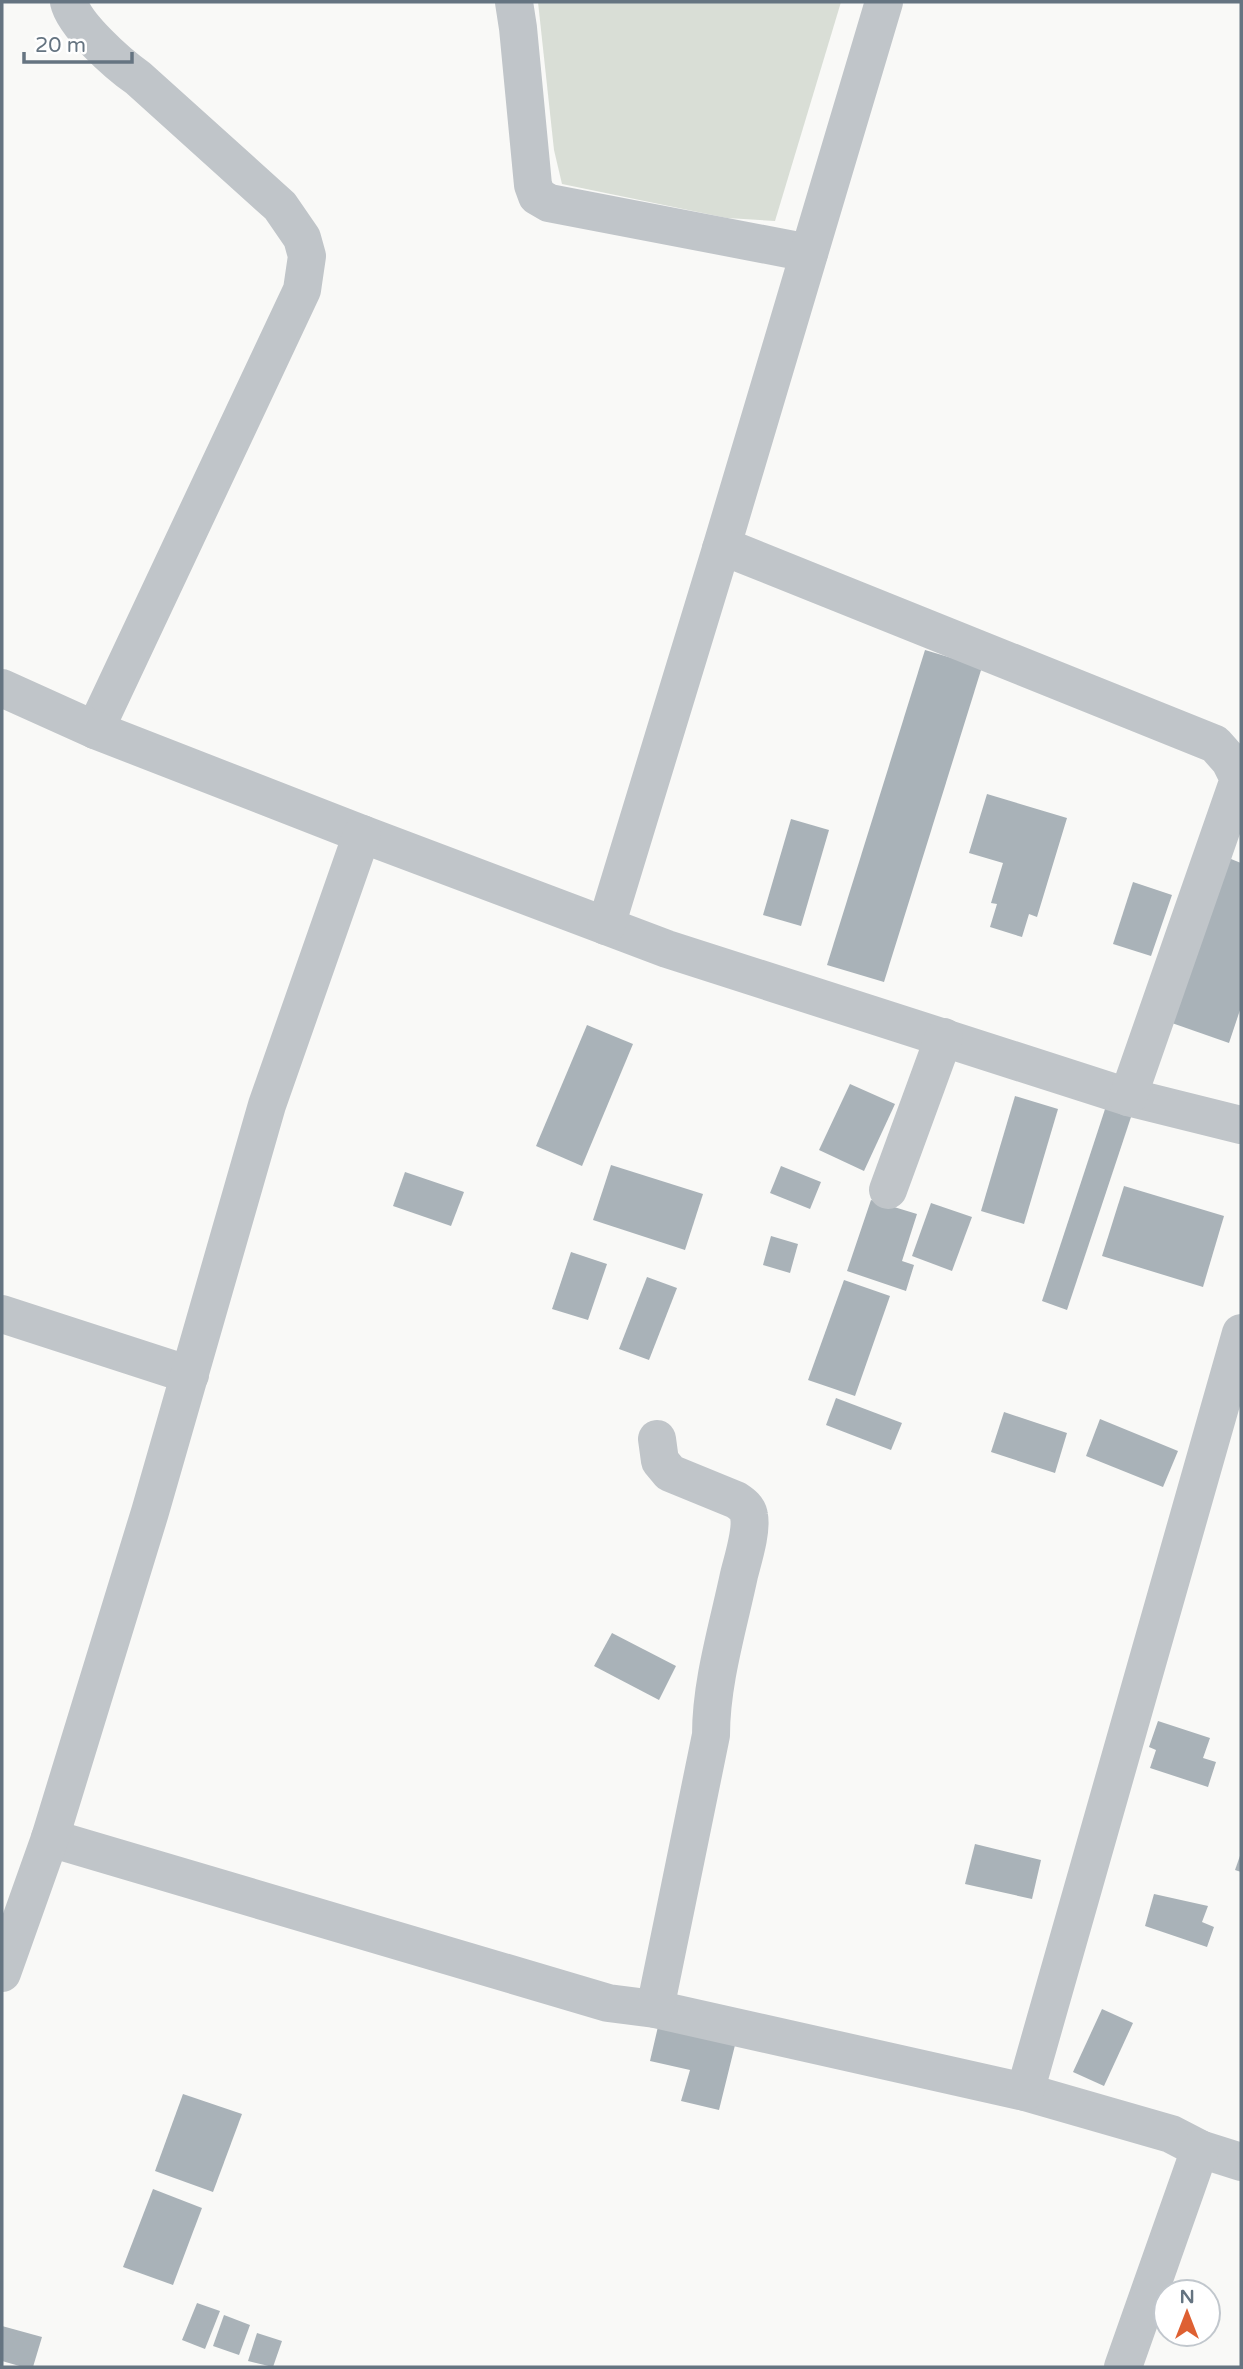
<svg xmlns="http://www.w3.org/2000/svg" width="1243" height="2369" font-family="'Varela Round',sans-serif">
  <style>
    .green { fill: #d9ded6 }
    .building { fill: #a9b2b8 }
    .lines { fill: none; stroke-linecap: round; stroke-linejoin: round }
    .minor { stroke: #c0c5c9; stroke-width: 38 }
  </style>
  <rect width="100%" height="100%" fill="#f9f9f7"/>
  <!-- green -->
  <path class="green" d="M538 2H841L775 221 727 218 562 184 554 150Z"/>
  <!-- building -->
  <g class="building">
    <path d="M925 650 982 667 884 982 827 965Z"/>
    <path d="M987 794 1067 818 1037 917 1029 914 1022 937 990 927 997 904 991 903 1003 863 969 853Z"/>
    <path d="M791 819 829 830 801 926 763 915Z"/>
    <path d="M1226 857 1241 863V1007L1229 1043 1169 1022Z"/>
    <path d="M1133 882 1172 895 1151 956 1113 944Z"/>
    <path d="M587 1025 633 1044 582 1166 536 1146Z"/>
    <path d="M850 1084 895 1104 864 1171 819 1150Z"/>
    <path d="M1015 1096 1058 1109 1024 1224 981 1211Z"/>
    <path d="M1108 1100 1134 1108 1067 1310 1042 1301Z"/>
    <path d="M611 1165 703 1194 685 1250 593 1220Z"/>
    <path d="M781 1166 821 1182 810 1209 770 1193Z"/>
    <path d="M405 1172 464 1192 451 1226 393 1206Z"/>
    <path d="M1124 1186 1224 1216 1203 1287 1102 1256Z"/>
    <path d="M871 1200 917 1214 902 1261 914 1265 906 1291 847 1271Z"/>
    <path d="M931 1203 972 1217 952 1271 912 1256Z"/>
    <path d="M771 1236 798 1244 790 1273 763 1265Z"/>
    <path d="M571 1252 607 1264 588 1320 552 1309Z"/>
    <path d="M647 1277 677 1288 649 1360 619 1349Z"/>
    <path d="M844 1280 890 1296 855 1396 808 1380Z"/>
    <path d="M836 1398 902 1423 891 1450 826 1425Z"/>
    <path d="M1004 1412 1067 1433 1055 1473 991 1452Z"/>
    <path d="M1100 1419 1178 1451 1163 1487 1086 1456Z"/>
    <path d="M612 1633 676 1666 659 1700 594 1666Z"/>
    <path d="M1158 1721 1210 1738 1203 1758 1216 1762 1208 1787 1150 1768 1156 1750 1149 1747Z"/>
    <path d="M975 1844 1041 1860 1032 1899 965 1884Z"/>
    <path d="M1241 1853V1872L1235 1870Z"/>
    <path d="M1154 1894 1208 1906 1202 1922 1214 1927 1207 1947 1145 1926Z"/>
    <path d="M1102 2009 1133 2023 1104 2086 1073 2072Z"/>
    <path d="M660 2018 737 2037 719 2110 681 2101 690 2070 650 2061Z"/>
    <path d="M183 2094 242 2114 213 2192 155 2171Z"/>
    <path d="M153 2189 202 2208 173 2285 123 2267Z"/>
    <path d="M197 2303 220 2311 205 2349 182 2340Z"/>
    <path d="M224 2315 250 2325 239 2355 213 2346Z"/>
    <path d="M2 2326 42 2337 33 2367H23L2 2361Z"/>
    <path d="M257 2333 282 2341 273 2367 248 2361Z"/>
  </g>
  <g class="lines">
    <!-- minor -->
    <g class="minor">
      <path d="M69 2C74 25 118 64 138 78L280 206 302 238 307 256 302 290 95 730"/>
      <path d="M514 2 518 28 533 185 537 196 549 203 809 253"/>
      <path d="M721 549 884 2"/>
      <path d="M2 688 95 730 362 834 667 949 1128 1097 1241 1125"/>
      <path d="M606 926 721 549 737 552 1215 744 1230 761 1239 779 1128 1097"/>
      <path d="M888 1190 944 1037"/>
      <path d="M2 1314 190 1375"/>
      <path d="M50 1838 608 2003 655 2009 1025 2092 1171 2134 1200 2149 1241 2162"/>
      <path d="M2 1973 50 1838 150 1512 267 1105 362 834"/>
      <path d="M655 2009 711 1735C711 1682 728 1627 739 1575 743 1559 752 1531 749 1516 748 1508 742 1504 736 1500L670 1473 660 1461 657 1439"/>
      <path d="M1025 2092 1241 1333"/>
      <path d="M1123 2367 1200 2149"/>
    </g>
  </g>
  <!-- border -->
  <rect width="1243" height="2369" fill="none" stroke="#657481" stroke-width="7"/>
  <!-- north arrow -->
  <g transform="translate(1187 2313)"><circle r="33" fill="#ffffff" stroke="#c1c7cd" stroke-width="2"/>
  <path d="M0-5L12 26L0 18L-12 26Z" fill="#de6032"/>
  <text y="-10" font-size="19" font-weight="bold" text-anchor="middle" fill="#657481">N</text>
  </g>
  <!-- scale -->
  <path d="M24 52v10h108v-10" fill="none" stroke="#657481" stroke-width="3.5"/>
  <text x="35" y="52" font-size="21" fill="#657481" stroke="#ffffff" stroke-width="5" paint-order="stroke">20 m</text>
</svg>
